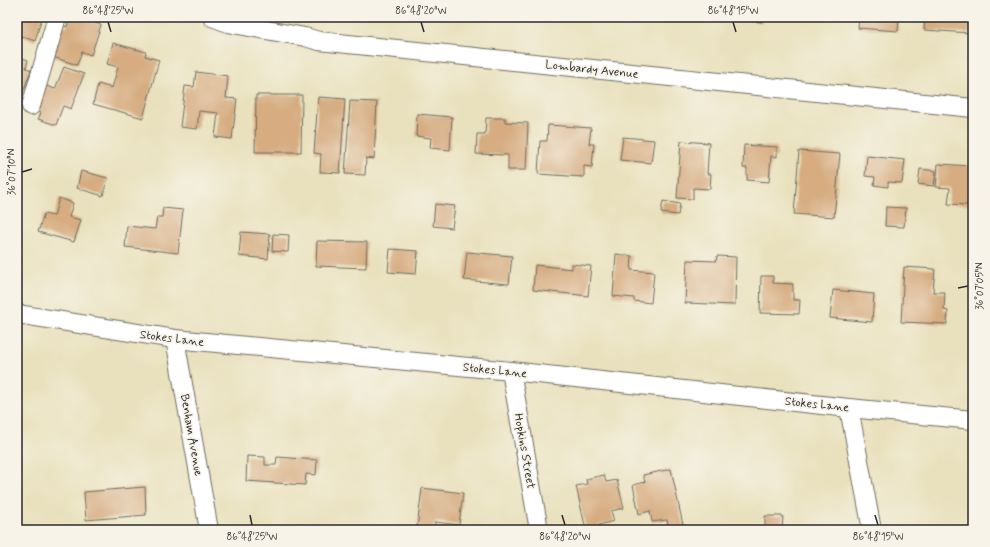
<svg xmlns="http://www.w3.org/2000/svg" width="990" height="547" font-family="Mynerve,sans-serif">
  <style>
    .building { fill: #d6ac80 }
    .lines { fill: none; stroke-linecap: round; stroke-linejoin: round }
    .minor-casing { stroke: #6e6b5e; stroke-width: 20 }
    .minor { stroke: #fff; stroke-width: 18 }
    .ticks { fill: none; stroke: #2b2b2b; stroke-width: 1.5 }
    .labels { text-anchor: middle; stroke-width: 3.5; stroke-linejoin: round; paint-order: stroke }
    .street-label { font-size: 12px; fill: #2b2b2b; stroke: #f7f3e8 }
    .neatline { fill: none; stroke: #2b2b2b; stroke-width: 1.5 }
    .ticks-label { font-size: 10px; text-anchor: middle; fill: #2b2b2b }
  </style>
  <rect width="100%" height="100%" fill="#f7f3e8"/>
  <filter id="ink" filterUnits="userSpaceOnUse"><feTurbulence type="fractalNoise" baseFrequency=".025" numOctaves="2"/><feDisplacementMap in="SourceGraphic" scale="8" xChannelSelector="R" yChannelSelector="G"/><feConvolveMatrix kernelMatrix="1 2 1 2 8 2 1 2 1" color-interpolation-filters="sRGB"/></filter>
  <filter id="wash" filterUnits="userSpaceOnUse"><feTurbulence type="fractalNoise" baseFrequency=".012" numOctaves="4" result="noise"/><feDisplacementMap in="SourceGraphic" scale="16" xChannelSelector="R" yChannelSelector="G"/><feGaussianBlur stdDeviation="0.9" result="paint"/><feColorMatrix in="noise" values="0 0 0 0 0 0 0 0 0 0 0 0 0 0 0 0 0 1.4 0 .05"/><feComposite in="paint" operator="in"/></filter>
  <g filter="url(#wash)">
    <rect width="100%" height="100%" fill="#e9e1bd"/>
    <g id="blocks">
      <!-- building -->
      <g class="building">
        <path d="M17 17H42L35 41 17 35Z"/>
        <path d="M70 17H78L101 25 91 55 82 52 77 65 50 56 61 25 67 27Z"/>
        <path d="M727 17H762V22L727 18Z"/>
        <path d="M804 17H818V19L804 18Z"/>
        <path d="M859 17H899L898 31 858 28Z"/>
        <path d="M925 17H971L970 33 924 30Z"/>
        <path d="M113 43 146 52 145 56 159 60 143 118 93 104 98 84 112 88 118 67 107 64Z"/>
        <path d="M17 56 28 60 26 68 31 70 17 109Z"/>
        <path d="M64 67 84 74 71 109 63 106 56 125 38 119 41 113 31 109 41 84 55 89Z"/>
        <path d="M196 72 228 76 226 98 237 99 232 139 215 137 218 113 199 111 197 129 180 127 185 86 194 87Z"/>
        <path d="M256 95H302L301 152H255Z"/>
        <path d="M318 97 345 99 340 173 320 172 321 154 314 153Z"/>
        <path d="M350 101 377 102 374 159 366 158 365 175 345 174Z"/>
        <path d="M417 114 452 117 450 150 430 148 431 138 416 136Z"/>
        <path d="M486 118H505V122L528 123 526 170H508V155L476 154 477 134H485Z"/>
        <path d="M548 125 591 128 589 144H594L592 167 584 166V177L538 174 540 141H547Z"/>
        <path d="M623 137 654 140 651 163 620 160Z"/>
        <path d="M17 139 23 140 17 161Z"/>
        <path d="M681 141 709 143 707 174H711L710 189 693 188V199L677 198Z"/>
        <path d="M744 145 777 147V157L771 156 769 182 747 180V168H743Z"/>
        <path d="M799 151 840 154 834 217 794 214Z"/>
        <path d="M867 156 905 160 902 183 888 182V187L874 185 875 177 865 176Z"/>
        <path d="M938 164 971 166 968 205 948 204 950 188 936 187Z"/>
        <path d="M920 169 936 171 934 186 918 184Z"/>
        <path d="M81 171 108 178 103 196 77 188Z"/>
        <path d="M59 198 73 203 69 217 81 220 74 242 38 232 44 214 54 216Z"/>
        <path d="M663 201 680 204 678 215 661 213Z"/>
        <path d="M435 204 455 206 452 228 433 226Z"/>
        <path d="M886 207 906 208 904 227 885 226Z"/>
        <path d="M163 208 183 210 178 253 125 247 127 226 155 229 157 217H162Z"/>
        <path d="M241 232 270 234 268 259 239 256Z"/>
        <path d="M273 234 289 235 288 252 272 251Z"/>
        <path d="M317 241 367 242 366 268 316 266Z"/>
        <path d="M390 249 418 251 416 274 388 272Z"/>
        <path d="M467 252 512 256 509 284 464 280Z"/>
        <path d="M616 254 632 256 631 270 654 272 651 303 634 301V298L613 296Z"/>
        <path d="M717 256 736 257 735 305 685 303 687 260 716 261Z"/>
        <path d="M572 264 591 266 588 296 533 290 535 265 572 269Z"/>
        <path d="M904 267 935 269 933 292H945L944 310 948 311 947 324 901 322Z"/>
        <path d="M761 276H773V283L793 284V300H800L799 314 760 313Z"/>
        <path d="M833 290 874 294 872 322 830 318Z"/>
        <path d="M247 456 265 457V465H276L277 457 317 460 316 475 306 474 305 485 246 481Z"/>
        <path d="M671 469 683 525 685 524 686 530H669L667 520 652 522 650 511 639 514 633 485 645 482 643 475Z"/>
        <path d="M604 475 606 482 617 480 624 508 611 511 614 521 599 525 600 530H586L576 486 587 484 586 479Z"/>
        <path d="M145 487 146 515 86 520 84 492Z"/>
        <path d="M422 488 463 493 459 525 435 522 434 530 417 528Z"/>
        <path d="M765 516H783L782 530H765Z"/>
        <path d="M302 524 303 530H291L290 526Z"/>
        <path d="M324 527V530H311V529Z"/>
      </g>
    </g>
  </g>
  <g filter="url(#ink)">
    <use href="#blocks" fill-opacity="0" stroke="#6e6b5e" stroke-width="1"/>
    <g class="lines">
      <defs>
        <g id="minor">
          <path d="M212 17 228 23 305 37 319 41 973 108"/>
          <path d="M31 106 57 17"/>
          <path d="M17 314 175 339 511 371 849 408 973 420"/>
          <path d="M175 339 209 530"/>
          <path d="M511 371 539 530"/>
          <path d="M849 408 872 530"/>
        </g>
      </defs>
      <!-- minor casing -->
      <use href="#minor" class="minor-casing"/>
      <!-- minor -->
      <use href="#minor" class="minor"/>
    </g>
  </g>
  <!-- ticks -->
  <path class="ticks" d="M108 22 111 32M421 22 424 32M733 22 736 32M22 172 32 169M958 288 968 286M250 515 252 525M562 515 565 525M875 515 878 525"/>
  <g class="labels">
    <!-- street labels -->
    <g class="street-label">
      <text transform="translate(592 69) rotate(6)" y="4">Lombardy Avenue</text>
      <text transform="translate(172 338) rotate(7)" y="4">Stokes Lane</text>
      <text transform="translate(495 370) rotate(6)" y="4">Stokes Lane</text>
      <text transform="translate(817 404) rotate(6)" y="4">Stokes Lane</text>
      <text transform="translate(192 435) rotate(80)" y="4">Benham Avenue</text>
      <text transform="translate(525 451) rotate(80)" y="4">Hopkins Street</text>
    </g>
  </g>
  <!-- margin -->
  <rect width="990" height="547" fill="none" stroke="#f7f3e8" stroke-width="44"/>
  <rect x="22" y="22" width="946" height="503" class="neatline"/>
  <g class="ticks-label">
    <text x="108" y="14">86°48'25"W</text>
    <text x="421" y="14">86°48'20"W</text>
    <text x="733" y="14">86°48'15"W</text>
    <text transform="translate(11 172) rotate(-90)" y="4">36°07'10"N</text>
    <text transform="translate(979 286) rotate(-90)" y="4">36°07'05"N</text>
    <text x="252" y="540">86°48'25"W</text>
    <text x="565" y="540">86°48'20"W</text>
    <text x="878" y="540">86°48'15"W</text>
  </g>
</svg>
